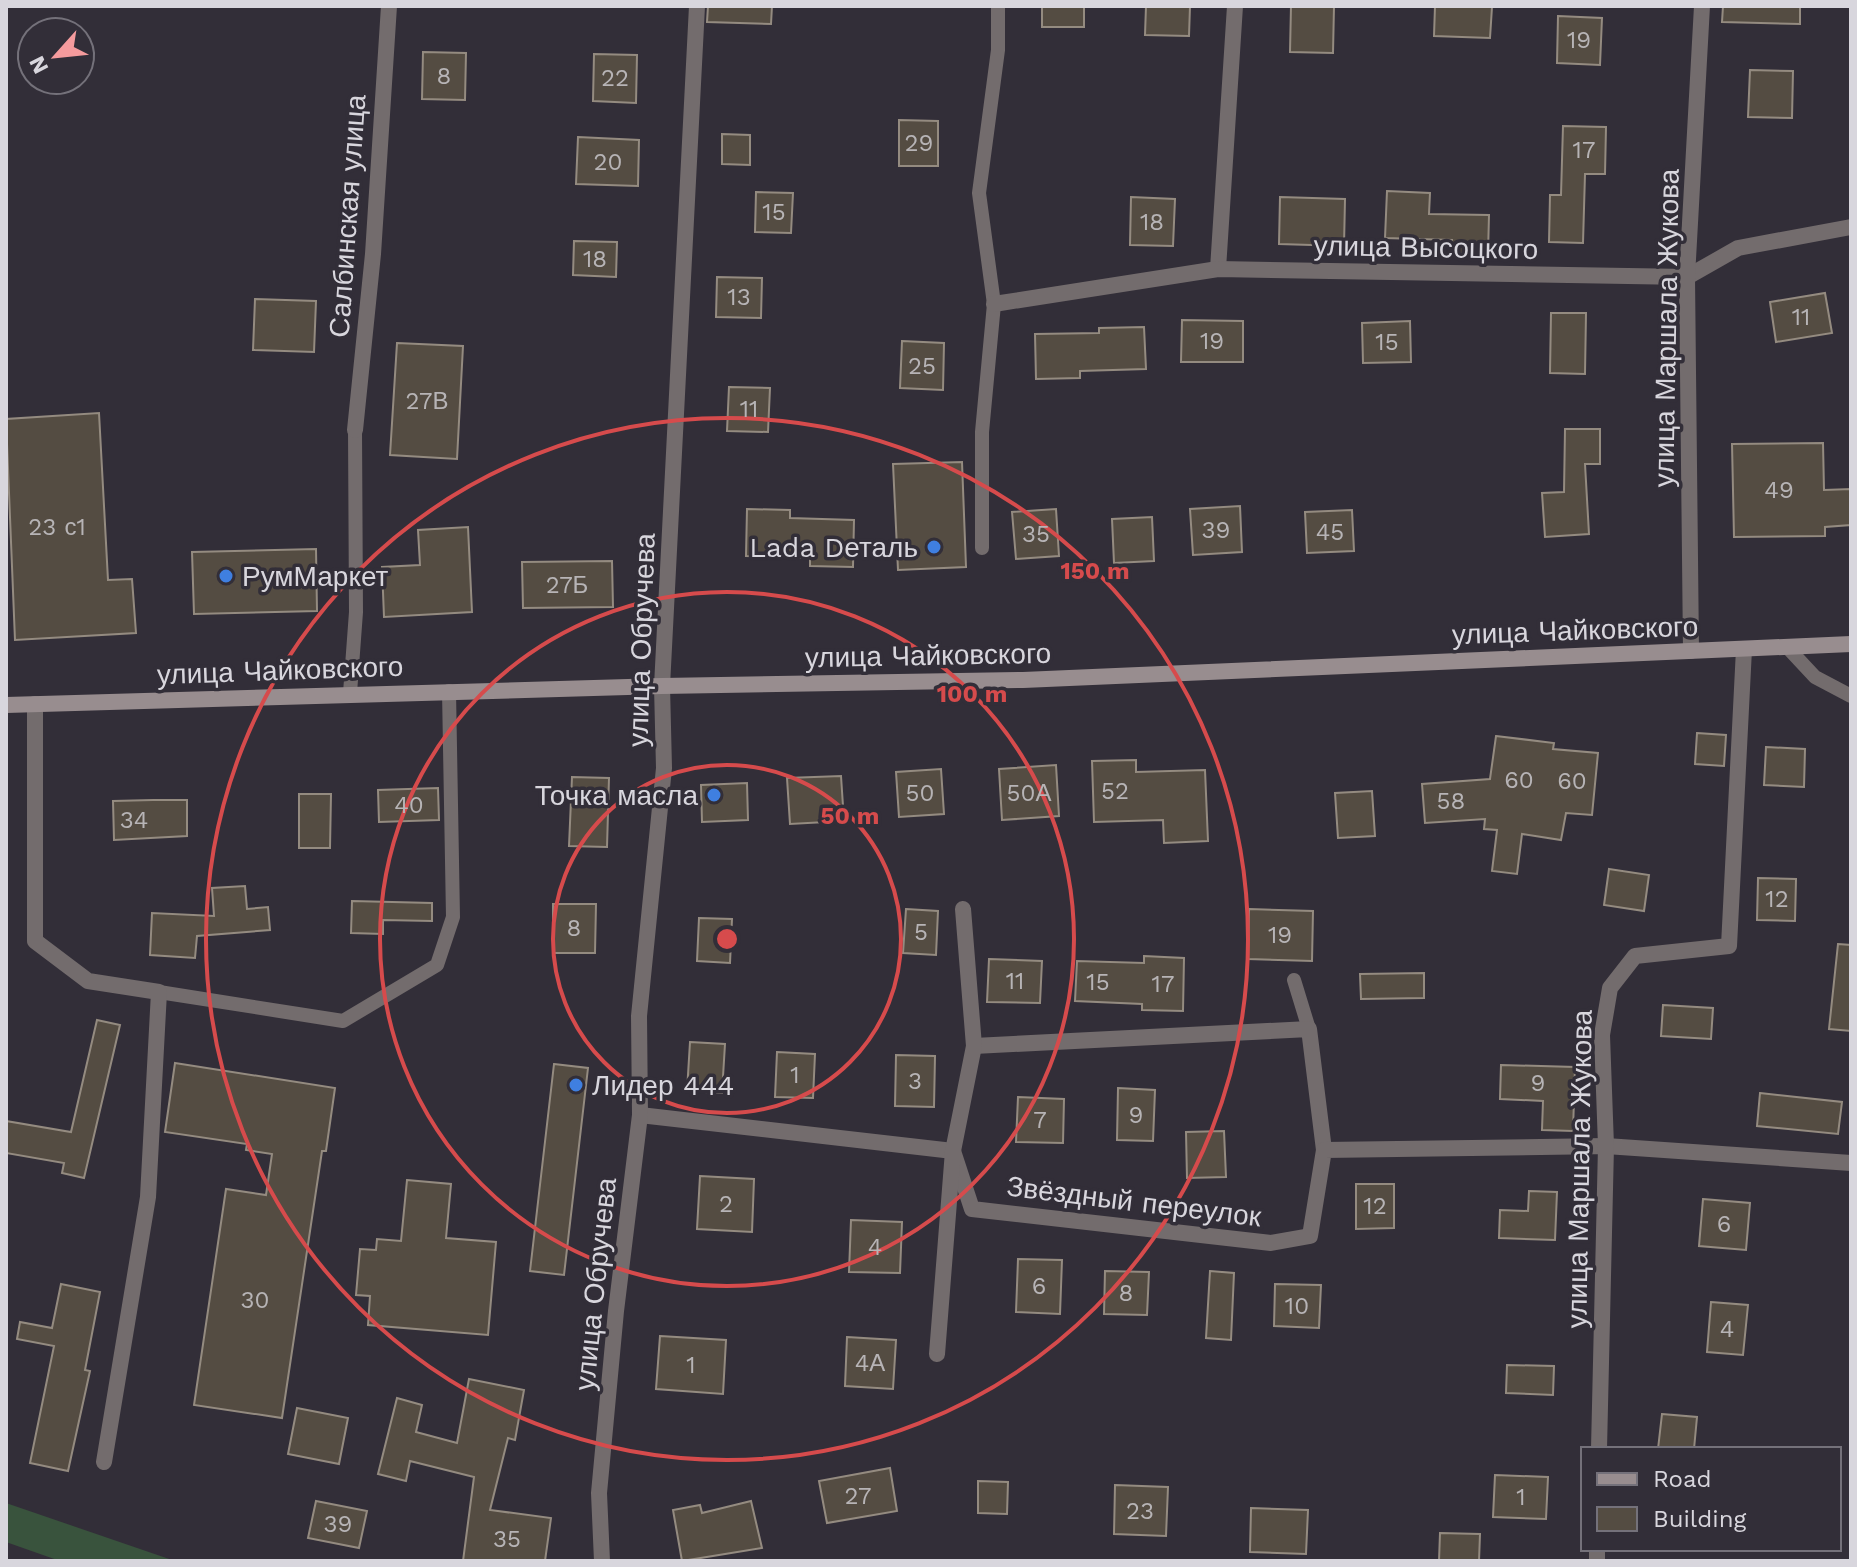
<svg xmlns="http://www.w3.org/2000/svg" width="1857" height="1567" font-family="'Work Sans',sans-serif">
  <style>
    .green { fill: #39533d }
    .building { fill: #544c42; stroke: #948b80; stroke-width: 2 }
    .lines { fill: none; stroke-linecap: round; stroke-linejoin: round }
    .service { stroke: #736c6d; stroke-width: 14 }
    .minor { stroke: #736c6d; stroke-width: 16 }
    .secondary { stroke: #988d8f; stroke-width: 16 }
    .ring { fill: none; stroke: #d64b4c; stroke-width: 4 }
    .shop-dot { fill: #3f7fe0; stroke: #322e38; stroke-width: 3 }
    .labels { text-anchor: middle; stroke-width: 7; stroke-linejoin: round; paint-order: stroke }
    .number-label { font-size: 24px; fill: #b7b4b6 }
    .street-label { font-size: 28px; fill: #d8d6dd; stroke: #322e38 }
    .poi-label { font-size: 28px; fill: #d8d6dd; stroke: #322e38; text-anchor: end }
    .centre { fill: #d64b4c; stroke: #322e38; stroke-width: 4 }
    .ring-label { font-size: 24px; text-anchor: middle; font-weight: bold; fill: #d64b4c; stroke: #322e38; stroke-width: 7; stroke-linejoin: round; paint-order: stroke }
  </style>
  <rect width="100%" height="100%" fill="#322e38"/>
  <!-- green -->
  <path class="green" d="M6 1503 175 1561H60L6 1542Z"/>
  <!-- building -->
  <g class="building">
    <path d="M708 6H772L771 24 707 22Z"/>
    <rect x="1042" y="6" width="42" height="21"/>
    <path d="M1146 6H1190L1189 36 1145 35Z"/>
    <path d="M1291 6H1334L1333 53 1290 52Z"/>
    <path d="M1435 6 1492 7 1490 38 1434 36Z"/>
    <path d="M1723 6H1800V24L1722 22Z"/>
    <path d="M1558 16 1602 18 1600 65 1557 63Z"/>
    <path d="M423 52 466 53 465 100 422 99Z"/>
    <path d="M594 54 637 55 636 103 593 101Z"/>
    <path d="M1750 70 1793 71 1792 118 1748 117Z"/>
    <path d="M899 120 938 121V166H899Z"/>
    <path d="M1563 126 1606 127 1605 174H1585L1583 243 1549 242 1550 195H1561Z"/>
    <path d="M722 134 750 135V165L722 164Z"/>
    <path d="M578 137 639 140 638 186 576 184Z"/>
    <path d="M1387 191 1430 193 1429 214 1489 215 1488 254 1452 253V240L1385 238Z"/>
    <path d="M756 192 793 193 791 233 755 232Z"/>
    <path d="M1131 197 1175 199 1173 246 1130 245Z"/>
    <path d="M1280 197 1345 199 1344 246 1279 244Z"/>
    <path d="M574 241 617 242 616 277 573 275Z"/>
    <path d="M717 277 762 278 761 318 716 317Z"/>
    <path d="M1825 293 1832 333 1776 342 1770 302Z"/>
    <path d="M255 299 316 301 314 352 253 350Z"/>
    <path d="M1551 313H1586L1585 374 1550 373Z"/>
    <path d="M1182 320 1243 321V362H1181Z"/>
    <path d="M1410 321 1411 362 1363 363 1362 323Z"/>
    <path d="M1144 327 1146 369 1080 371V378L1036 379 1035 334 1099 333V328Z"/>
    <path d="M902 341 944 343 943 390 900 388Z"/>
    <path d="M397 343 463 346 457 459 390 455Z"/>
    <path d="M729 387 770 388 768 432 727 431Z"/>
    <path d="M99 413 108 580 132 579 136 633 15 640 6 419Z"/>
    <path d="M1565 429H1600V464H1585L1589 534 1545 537 1542 493 1564 492Z"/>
    <path d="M1823 443 1824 490 1851 489V525L1825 527V536L1734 537 1732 444Z"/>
    <path d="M962 462 966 567 898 570 893 464Z"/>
    <path d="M1240 506 1242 552 1193 555 1190 509Z"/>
    <path d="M747 509 790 510V518L854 520 853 567 810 566V558L746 556Z"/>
    <path d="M1056 509 1059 556 1016 559 1012 512Z"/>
    <path d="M1352 510 1354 551 1307 553 1305 512Z"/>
    <path d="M1152 517 1154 561 1114 563 1112 519Z"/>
    <path d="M468 527 472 612 384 617 382 567 420 565 418 530Z"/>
    <path d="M316 549 317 611 194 614 192 552Z"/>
    <path d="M612 561 613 607 523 608 522 562Z"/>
    <path d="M1697 733 1726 735 1724 766 1695 764Z"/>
    <path d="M1496 736 1554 743 1553 749 1598 753 1592 815 1566 813 1561 840 1522 834 1517 874 1492 871 1497 830 1484 829 1485 819 1425 823 1422 784 1490 779Z"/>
    <path d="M1766 747 1805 749 1804 787 1764 785Z"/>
    <path d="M1136 760V772L1205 770 1208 841 1164 843 1163 820 1094 822 1092 761Z"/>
    <path d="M1056 765 1059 816 1002 820 999 769Z"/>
    <path d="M941 769 944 814 899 817 896 772Z"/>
    <path d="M841 776 844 821 790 824 787 778Z"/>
    <path d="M572 777 609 778 607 847 569 846Z"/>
    <path d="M747 783 748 820 702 822 701 785Z"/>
    <path d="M438 788 439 820 379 822 378 790Z"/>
    <path d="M1372 791 1375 836 1338 838 1335 793Z"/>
    <path d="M299 794H331L330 848H299Z"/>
    <path d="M153 800H187V836L114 840 113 801Z"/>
    <path d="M1609 869 1649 875 1644 911 1604 905Z"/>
    <path d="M1758 878 1796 879 1795 921 1757 920Z"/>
    <path d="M245 886 247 909 268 907 270 930 197 936 195 958 150 955 152 913 214 916 212 888Z"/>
    <path d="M352 901 432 903V921L383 920V934L351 933Z"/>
    <path d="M553 904H596L595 953H553Z"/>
    <path d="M906 909 938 911 936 955 903 953Z"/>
    <path d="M1249 909 1313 911 1312 961 1248 959Z"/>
    <path d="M699 918 732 919 730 963 697 961Z"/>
    <path d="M1838 944 1851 945V1031L1829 1029Z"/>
    <path d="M1144 956 1184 958 1183 1011 1142 1010V1004L1075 1001 1077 961 1144 963Z"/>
    <path d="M989 959 1042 961 1040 1003 987 1002Z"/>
    <path d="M1424 973V998L1361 999 1360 974Z"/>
    <path d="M1663 1005 1713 1008 1711 1039 1661 1036Z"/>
    <path d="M97 1020 120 1025 84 1178 62 1173 64 1163 6 1153V1121L71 1132Z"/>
    <path d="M690 1042 725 1044 722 1093 687 1091Z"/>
    <path d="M777 1052 815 1054 813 1098 775 1097Z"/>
    <path d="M896 1055 935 1056 934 1107 895 1106Z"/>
    <path d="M175 1063 335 1088 326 1151H322L282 1418 194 1405 226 1189 266 1195 272 1154 246 1150 247 1144 165 1132Z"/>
    <path d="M554 1064 588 1068 564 1275 530 1271Z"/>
    <path d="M1501 1065 1575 1067 1573 1131 1542 1130 1543 1101 1500 1099Z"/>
    <path d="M1118 1088 1155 1090 1153 1141 1117 1140Z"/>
    <path d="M1760 1093 1842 1102 1838 1134 1757 1126Z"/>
    <path d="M1018 1097 1064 1099 1063 1143 1016 1142Z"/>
    <path d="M1224 1131 1226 1177 1187 1178 1186 1132Z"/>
    <path d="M700 1176 754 1179 752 1232 697 1229Z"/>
    <path d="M407 1180 451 1184 446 1238 496 1242 488 1335 368 1325 370 1296 356 1295 360 1249 376 1250 377 1239 401 1241Z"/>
    <path d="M1356 1184H1394V1228L1356 1229Z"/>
    <path d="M1529 1191 1557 1192 1555 1240 1499 1238 1500 1210 1528 1211Z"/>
    <path d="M1703 1199 1750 1203 1746 1250 1699 1246Z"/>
    <path d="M851 1220 902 1222 900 1273 849 1272Z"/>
    <path d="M1018 1259 1062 1260 1060 1314 1016 1312Z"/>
    <path d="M1105 1271 1149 1272 1147 1315 1104 1314Z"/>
    <path d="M1210 1271 1234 1273 1231 1340 1206 1338Z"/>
    <path d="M61 1284 100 1292 85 1370 90 1371 68 1471 30 1463 54 1346 17 1339 20 1322 52 1328Z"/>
    <path d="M1275 1284 1321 1285 1319 1328 1274 1326Z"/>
    <path d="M1711 1302 1748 1305 1743 1355 1707 1352Z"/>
    <path d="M660 1336 726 1340 723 1394 656 1389Z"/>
    <path d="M847 1337 896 1340 893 1389 845 1386Z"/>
    <path d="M1507 1365 1554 1366 1553 1395 1506 1393Z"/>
    <path d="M469 1379 524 1390 515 1440 508 1438 490 1510 551 1518 545 1561H463L474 1477 410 1461 406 1481 378 1474 397 1398 422 1405 416 1432 457 1443Z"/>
    <path d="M297 1408 348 1418 339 1464 288 1454Z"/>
    <path d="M1662 1414 1697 1417 1694 1449H1658Z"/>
    <path d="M890 1468 897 1511 827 1523 819 1481Z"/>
    <path d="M1495 1475 1548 1477 1546 1519 1493 1517Z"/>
    <path d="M978 1481 1008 1482 1007 1514 978 1513Z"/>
    <path d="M1115 1485 1168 1487 1166 1536 1114 1534Z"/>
    <path d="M316 1501 367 1511 359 1548 308 1538Z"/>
    <path d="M751 1501 762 1548 682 1561 673 1510 700 1505 702 1513Z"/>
    <path d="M1251 1508 1308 1510 1306 1554 1250 1552Z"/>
    <path d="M1440 1533 1480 1534 1479 1561H1439Z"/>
  </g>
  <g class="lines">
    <!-- service -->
    <g class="service">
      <path d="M982 548V432L994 304 979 193 998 50V6"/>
      <path d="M1787 647 1815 677 1851 696"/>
      <path d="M350 693 356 612 355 430"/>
      <path d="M1294 980 1309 1029"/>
      <path d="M159 992 343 1021 437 965 453 917 449 691"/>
    </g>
    <!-- minor -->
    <g class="minor">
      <path d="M1218 269 1235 6"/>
      <path d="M994 304 1218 269 1687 277 1738 248 1851 227"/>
      <path d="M355 430 373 254 389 6"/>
      <path d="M1691 651 1687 277 1702 6"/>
      <path d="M35 704V941L88 981 159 992 148 1197 104 1462"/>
      <path d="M974 1046 1309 1029 1324 1150"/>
      <path d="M640 1115 953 1151 972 1209 1271 1243 1310 1236 1324 1150 1606 1146 1851 1163"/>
      <path d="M937 1354 953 1151 974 1046 963 909"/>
      <path d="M1599 1449 1606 1146 1602 1035 1610 988 1635 956 1729 946 1744 649"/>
      <path d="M602 1561 599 1493 616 1311 640 1115 639 1016 664 768 662 686 697 6"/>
      <path d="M1597 1561V1549"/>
    </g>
    <!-- secondary -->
    <path class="secondary" d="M6 705 662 686 1023 680 1851 644"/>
  </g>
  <!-- distance rings -->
  <g class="ring">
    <circle cx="727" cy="939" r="174"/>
    <circle cx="727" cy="939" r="347"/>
    <circle cx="727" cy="939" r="521"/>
  </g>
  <!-- markers -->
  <g class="shop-dot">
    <circle cx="934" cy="547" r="8"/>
    <circle cx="226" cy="576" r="8"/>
    <circle cx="714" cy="795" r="8"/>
    <circle cx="576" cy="1085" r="8"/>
  </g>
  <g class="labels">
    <!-- number labels -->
    <g class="number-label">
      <text x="1579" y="48">19</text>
      <text x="444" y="84">8</text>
      <text x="615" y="86">22</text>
      <text x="919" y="151">29</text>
      <text x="1584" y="158">17</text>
      <text x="608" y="170">20</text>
      <text x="774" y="220">15</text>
      <text x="1152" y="230">18</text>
      <text x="595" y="267">18</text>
      <text x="739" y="305">13</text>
      <text x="1801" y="325">11</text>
      <text x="1212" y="349">19</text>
      <text x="1387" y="350">15</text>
      <text x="922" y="374">25</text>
      <text x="427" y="409">27В</text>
      <text x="749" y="417">11</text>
      <text x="1779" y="498">49</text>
      <text x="57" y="535">23 с1</text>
      <text x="1216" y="538">39</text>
      <text x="1330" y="540">45</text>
      <text x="1036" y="542">35</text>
      <text x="567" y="593">27Б</text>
      <text x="1519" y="788">60</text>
      <text x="1572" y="789">60</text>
      <text x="1115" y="799">52</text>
      <text x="920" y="801">50</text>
      <text x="1029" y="801">50А</text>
      <text x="1451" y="809">58</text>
      <text x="409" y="813">40</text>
      <text x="134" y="828">34</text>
      <text x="1777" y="907">12</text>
      <text x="574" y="936">8</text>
      <text x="921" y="940">5</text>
      <text x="1280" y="943">19</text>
      <text x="1015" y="989">11</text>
      <text x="1098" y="990">15</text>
      <text x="1163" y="992">17</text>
      <text x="795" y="1083">1</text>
      <text x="915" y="1089">3</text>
      <text x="1538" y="1091">9</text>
      <text x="1136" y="1123">9</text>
      <text x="1040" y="1128">7</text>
      <text x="726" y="1212">2</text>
      <text x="1375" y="1214">12</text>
      <text x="1724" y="1232">6</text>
      <text x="875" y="1255">4</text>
      <text x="1039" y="1294">6</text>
      <text x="1126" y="1301">8</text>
      <text x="255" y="1308">30</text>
      <text x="1297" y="1314">10</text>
      <text x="1727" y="1337">4</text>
      <text x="870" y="1371">4А</text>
      <text x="691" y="1373">1</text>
      <text x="858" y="1504">27</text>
      <text x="1521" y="1505">1</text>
      <text x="1140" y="1519">23</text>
      <text x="338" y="1532">39</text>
      <text x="507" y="1547">35</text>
    </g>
    <!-- street labels -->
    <g class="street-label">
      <text transform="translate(347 216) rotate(-86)" y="10">Салбинская улица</text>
      <text transform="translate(1426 247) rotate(1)" y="10">улица Высоцкого</text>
      <text transform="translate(1666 328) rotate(-89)" y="10">улица Маршала Жукова</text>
      <text transform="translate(1575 630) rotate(-2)" y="10">улица Чайковского</text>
      <text transform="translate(641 640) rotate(-88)" y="10">улица Обручева</text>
      <text transform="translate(928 655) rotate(-1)" y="10">улица Чайковского</text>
      <text transform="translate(280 670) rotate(-2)" y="10">улица Чайковского</text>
      <text transform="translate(1579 1169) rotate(-89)" y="10">улица Маршала Жукова</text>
      <text transform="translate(1134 1201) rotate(7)" y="10">Звёздный переулок</text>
      <text transform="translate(595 1284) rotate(-84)" y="10">улица Обручева</text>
    </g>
    <!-- poi labels -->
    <g class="poi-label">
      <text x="918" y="557">Lada Dеталь</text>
      <text x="242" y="586" text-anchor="start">РумМаркет</text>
      <text x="698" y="805">Точка масла</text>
      <text x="592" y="1095" text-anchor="start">Лидер 444</text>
    </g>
  </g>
  <circle cx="727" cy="939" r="12" class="centre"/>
  <g class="ring-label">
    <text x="1095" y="579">150 m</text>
    <text x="972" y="702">100 m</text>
    <text x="850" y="824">50 m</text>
  </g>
  <!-- border -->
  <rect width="1857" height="1567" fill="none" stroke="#d8d6dd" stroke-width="16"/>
  <!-- legend -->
  <rect x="1581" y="1447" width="260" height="104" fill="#322e38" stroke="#74717a" stroke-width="2"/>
  <rect x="1597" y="1473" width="40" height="12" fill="#988d8f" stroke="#74717a" stroke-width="2"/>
  <text x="1653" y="1487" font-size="24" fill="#d8d6dd">Road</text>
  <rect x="1597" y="1507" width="40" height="24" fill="#544c42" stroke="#74717a" stroke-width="2"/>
  <text x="1653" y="1527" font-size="24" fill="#d8d6dd">Building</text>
  <!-- north arrow -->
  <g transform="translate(56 56) rotate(243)"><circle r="38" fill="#322e38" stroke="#74717a" stroke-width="2"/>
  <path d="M0-6L14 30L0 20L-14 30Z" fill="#f59b9d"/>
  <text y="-12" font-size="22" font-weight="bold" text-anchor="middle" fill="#d8d6dd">N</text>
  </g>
</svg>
